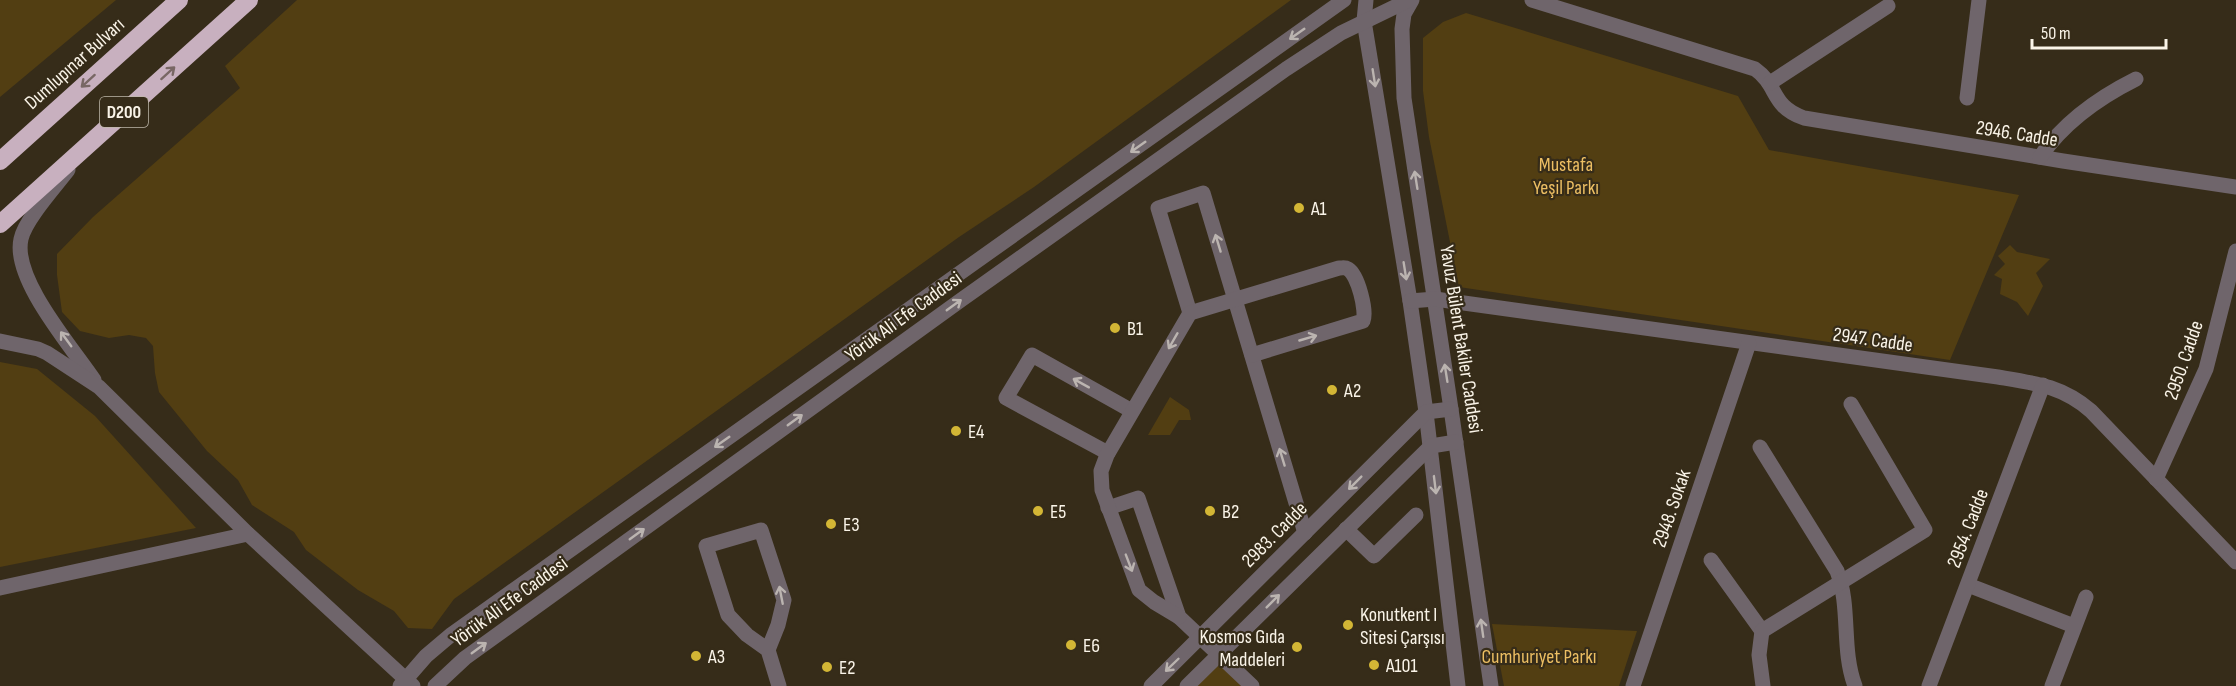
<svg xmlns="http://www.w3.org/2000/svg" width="2236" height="686" font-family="'Sofia Sans Condensed',sans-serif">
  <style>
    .green { fill: #523e12 }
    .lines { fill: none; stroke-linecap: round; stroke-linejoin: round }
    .minor { stroke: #6f656b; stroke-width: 15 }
    .highway { stroke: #c8b0bf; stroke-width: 18 }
    .oneway { stroke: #bbb4b0 }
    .oneway2 { stroke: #786764 }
    .poi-dot { fill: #d3b635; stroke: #362c19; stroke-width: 2 }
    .labels { text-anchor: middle; stroke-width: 4.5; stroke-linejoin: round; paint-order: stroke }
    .shield { fill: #362c19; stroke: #bfb8aa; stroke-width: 1.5 }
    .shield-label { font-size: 18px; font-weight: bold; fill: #faf4e8 }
    .street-label { font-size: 20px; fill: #faf4e8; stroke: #362c19 }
    .park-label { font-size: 20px; fill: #edbf63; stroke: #362c19 }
    .poi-label { font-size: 20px; fill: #faf4e8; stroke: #362c19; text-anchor: start }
  </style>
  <rect width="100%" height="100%" fill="#362c19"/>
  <!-- green -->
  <g class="green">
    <path d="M0 0H116L0 97Z"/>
    <path d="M297 0H1291L1034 187 959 237 454 599 432 629 408 628 394 611 358 590 306 550 294 532 252 505 238 480 207 451 159 392 155 373 153 346 146 338 129 335 109 338 80 331 62 312 57 275V254L93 217 240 88 225 66Z"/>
    <path d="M1466 13 1738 96 1769 150 2019 195 1950 360 1459 287 1429 137 1423 91V38L1443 22Z"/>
    <path d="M2010 245 2017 252 2050 259 2036 273 2043 286 2028 316 2017 302 2000 294 2002 279 1994 275 2005 264 1998 256Z"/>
    <path d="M0 362 37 369 95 416 196 528 0 567Z"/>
    <path d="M1170 397 1189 410 1191 420H1179L1170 435H1148Z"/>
    <path d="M1492 624 1637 631 1619 686H1504Z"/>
    <path d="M1218 655 1252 686H1187Z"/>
  </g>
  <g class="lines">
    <!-- minor -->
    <g class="minor">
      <path d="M1366 0 1364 21 1410 301 1426 412 1458 686"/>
      <path d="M1412 0 1404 14 1402 29 1404 98 1451 409 1491 686"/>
      <path d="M1532 0 1755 69C1779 86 1770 106 1804 118L2063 161 2236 187"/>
      <path d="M1770 83 1888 6"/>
      <path d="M1967 98 1979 0"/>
      <path d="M2040 157C2064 122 2098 98 2136 79"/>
      <path d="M68 170C55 187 25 220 21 239 12 279 72 347 94 380"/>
      <path d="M1410 301 1435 299 1998 377C2035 383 2062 386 2091 411L2236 562"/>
      <path d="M1190 313 1158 208 1203 193 1305 533"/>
      <path d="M0 341 38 349 47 353 99 387 248 534 413 686"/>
      <path d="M1760 447 1837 571C1851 607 1841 649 1855 686"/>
      <path d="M1108 453 1006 398 1032 355 1132 411"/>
      <path d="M2156 479 2206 369 2236 251"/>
      <path d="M1108 508 1138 498 1179 617 1252 686"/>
      <path d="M1346 529 1374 556 1416 515"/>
      <path d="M1711 560 1762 631"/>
      <path d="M1968 585 2074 626"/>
      <path d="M0 588 248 534"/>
      <path d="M1179 617 1154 602 1139 590 1102 490 1101 471 1107 455 1190 313 1339 268C1343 268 1345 267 1348 269 1358 275 1367 311 1363 321L1252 355"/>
      <path d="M768 650 778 625 784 600 761 530 706 546 728 615 747 635 768 650 779 686"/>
      <path d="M400 686 426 656 452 634 1344 0"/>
      <path d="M435 686 465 658 961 300 1286 69 1341 33 1409 0"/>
      <path d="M1151 686 1426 412 1451 409"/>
      <path d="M1187 686 1431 446 1456 442"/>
      <path d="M1633 686 1749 343"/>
      <path d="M1763 686 1759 655 1762 631 1925 530 1851 404"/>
      <path d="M1929 686 2043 385"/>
      <path d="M2052 686 2086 597"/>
    </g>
    <!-- highway -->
    <g class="highway">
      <path d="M0 161 179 0"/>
      <path d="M0 224 249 0"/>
    </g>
  </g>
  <!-- one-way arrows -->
  <defs><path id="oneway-shaft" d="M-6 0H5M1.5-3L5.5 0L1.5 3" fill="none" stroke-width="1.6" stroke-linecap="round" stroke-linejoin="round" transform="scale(1.5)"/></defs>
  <g class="oneway">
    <use href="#oneway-shaft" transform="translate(1297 34) rotate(145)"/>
    <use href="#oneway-shaft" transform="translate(1374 78) rotate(81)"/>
    <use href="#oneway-shaft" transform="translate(1138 147) rotate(145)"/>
    <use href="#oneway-shaft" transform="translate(1416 180) rotate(-99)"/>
    <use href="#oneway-shaft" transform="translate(1218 243) rotate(-107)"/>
    <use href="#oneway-shaft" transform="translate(1405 271) rotate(81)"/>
    <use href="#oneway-shaft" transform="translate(954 305) rotate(-36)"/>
    <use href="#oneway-shaft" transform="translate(1308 338) rotate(-16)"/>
    <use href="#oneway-shaft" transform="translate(66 339) rotate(-126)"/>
    <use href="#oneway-shaft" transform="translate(1173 341) rotate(120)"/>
    <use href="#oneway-shaft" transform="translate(1446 373) rotate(-99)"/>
    <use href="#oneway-shaft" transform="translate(1081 383) rotate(-151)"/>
    <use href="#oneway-shaft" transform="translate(795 420) rotate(-36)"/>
    <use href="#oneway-shaft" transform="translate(722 442) rotate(145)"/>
    <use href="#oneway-shaft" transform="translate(1282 457) rotate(-107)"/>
    <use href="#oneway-shaft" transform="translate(1355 483) rotate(135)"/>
    <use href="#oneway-shaft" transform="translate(1435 485) rotate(83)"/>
    <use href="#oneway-shaft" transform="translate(637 534) rotate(-36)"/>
    <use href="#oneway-shaft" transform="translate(1129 563) rotate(69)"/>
    <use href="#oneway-shaft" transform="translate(781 595) rotate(-101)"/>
    <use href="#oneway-shaft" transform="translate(1273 601) rotate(-45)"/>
    <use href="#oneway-shaft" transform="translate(1482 628) rotate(-98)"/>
    <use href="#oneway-shaft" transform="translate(479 648) rotate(-36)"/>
    <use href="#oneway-shaft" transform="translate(1172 665) rotate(136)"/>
  </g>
  <g class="oneway2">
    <use href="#oneway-shaft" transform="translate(168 73) rotate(-42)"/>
    <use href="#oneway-shaft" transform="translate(88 81) rotate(138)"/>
  </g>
  <!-- markers -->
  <g class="poi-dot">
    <circle cx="1299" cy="208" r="6"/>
    <circle cx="1115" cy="328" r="6"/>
    <circle cx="1332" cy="390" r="6"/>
    <circle cx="956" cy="431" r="6"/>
    <circle cx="1038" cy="511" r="6"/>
    <circle cx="1210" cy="511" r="6"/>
    <circle cx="831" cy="524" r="6"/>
    <circle cx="1348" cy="625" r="6"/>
    <circle cx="1071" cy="645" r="6"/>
    <circle cx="1297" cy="647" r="6"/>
    <circle cx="696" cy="656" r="6"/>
    <circle cx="1374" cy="665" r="6"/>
    <circle cx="827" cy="667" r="6"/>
  </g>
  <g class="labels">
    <!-- shield labels -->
    <rect class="shield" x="100" y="97" width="48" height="30" rx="4.5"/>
    <g class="shield-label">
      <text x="124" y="118">D200</text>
    </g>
    <!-- street labels -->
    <g class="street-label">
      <text transform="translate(74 63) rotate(-42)" y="7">Dumlupınar Bulvarı</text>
      <text transform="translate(2017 133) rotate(9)" y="7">2946. Cadde</text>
      <text transform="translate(903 316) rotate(-36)" y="7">Yörük Ali Efe Caddesi</text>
      <text transform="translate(1462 339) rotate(81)" y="7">Yavuz Bülent Bakiler Caddesi</text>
      <text transform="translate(1873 339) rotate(8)" y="7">2947. Cadde</text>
      <text transform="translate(2183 360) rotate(-71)" y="7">2950. Cadde</text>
      <text transform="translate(1671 508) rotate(-71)" y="7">2948. Sokak</text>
      <text transform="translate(1967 528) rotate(-69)" y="7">2954. Cadde</text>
      <text transform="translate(1274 534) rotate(-45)" y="7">2983. Cadde</text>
      <text transform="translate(509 601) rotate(-36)" y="7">Yörük Ali Efe Caddesi</text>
    </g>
    <!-- park labels -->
    <g class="park-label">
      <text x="1566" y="171">Mustafa<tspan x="1566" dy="23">Yeşil Parkı</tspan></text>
      <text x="1539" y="663">Cumhuriyet Parkı</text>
    </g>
    <!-- poi labels -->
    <g class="poi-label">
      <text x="1311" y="215">A1</text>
      <text x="1127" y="335">B1</text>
      <text x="1344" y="397">A2</text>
      <text x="968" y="438">E4</text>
      <text x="1050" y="518">E5</text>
      <text x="1222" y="518">B2</text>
      <text x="843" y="531">E3</text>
      <text x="1360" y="621">Konutkent I<tspan x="1360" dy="23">Sitesi Çarşısı</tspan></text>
      <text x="1285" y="643" text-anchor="end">Kosmos Gıda<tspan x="1285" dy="23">Maddeleri</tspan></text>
      <text x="1083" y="652">E6</text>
      <text x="708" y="663">A3</text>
      <text x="1386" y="672">A101</text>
      <text x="839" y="674">E2</text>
    </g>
  </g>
  <!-- scale -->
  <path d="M2032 39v9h134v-9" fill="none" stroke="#faf4e8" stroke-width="3"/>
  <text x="2041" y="39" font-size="18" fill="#faf4e8" stroke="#362c19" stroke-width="4.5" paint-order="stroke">50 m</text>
</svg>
